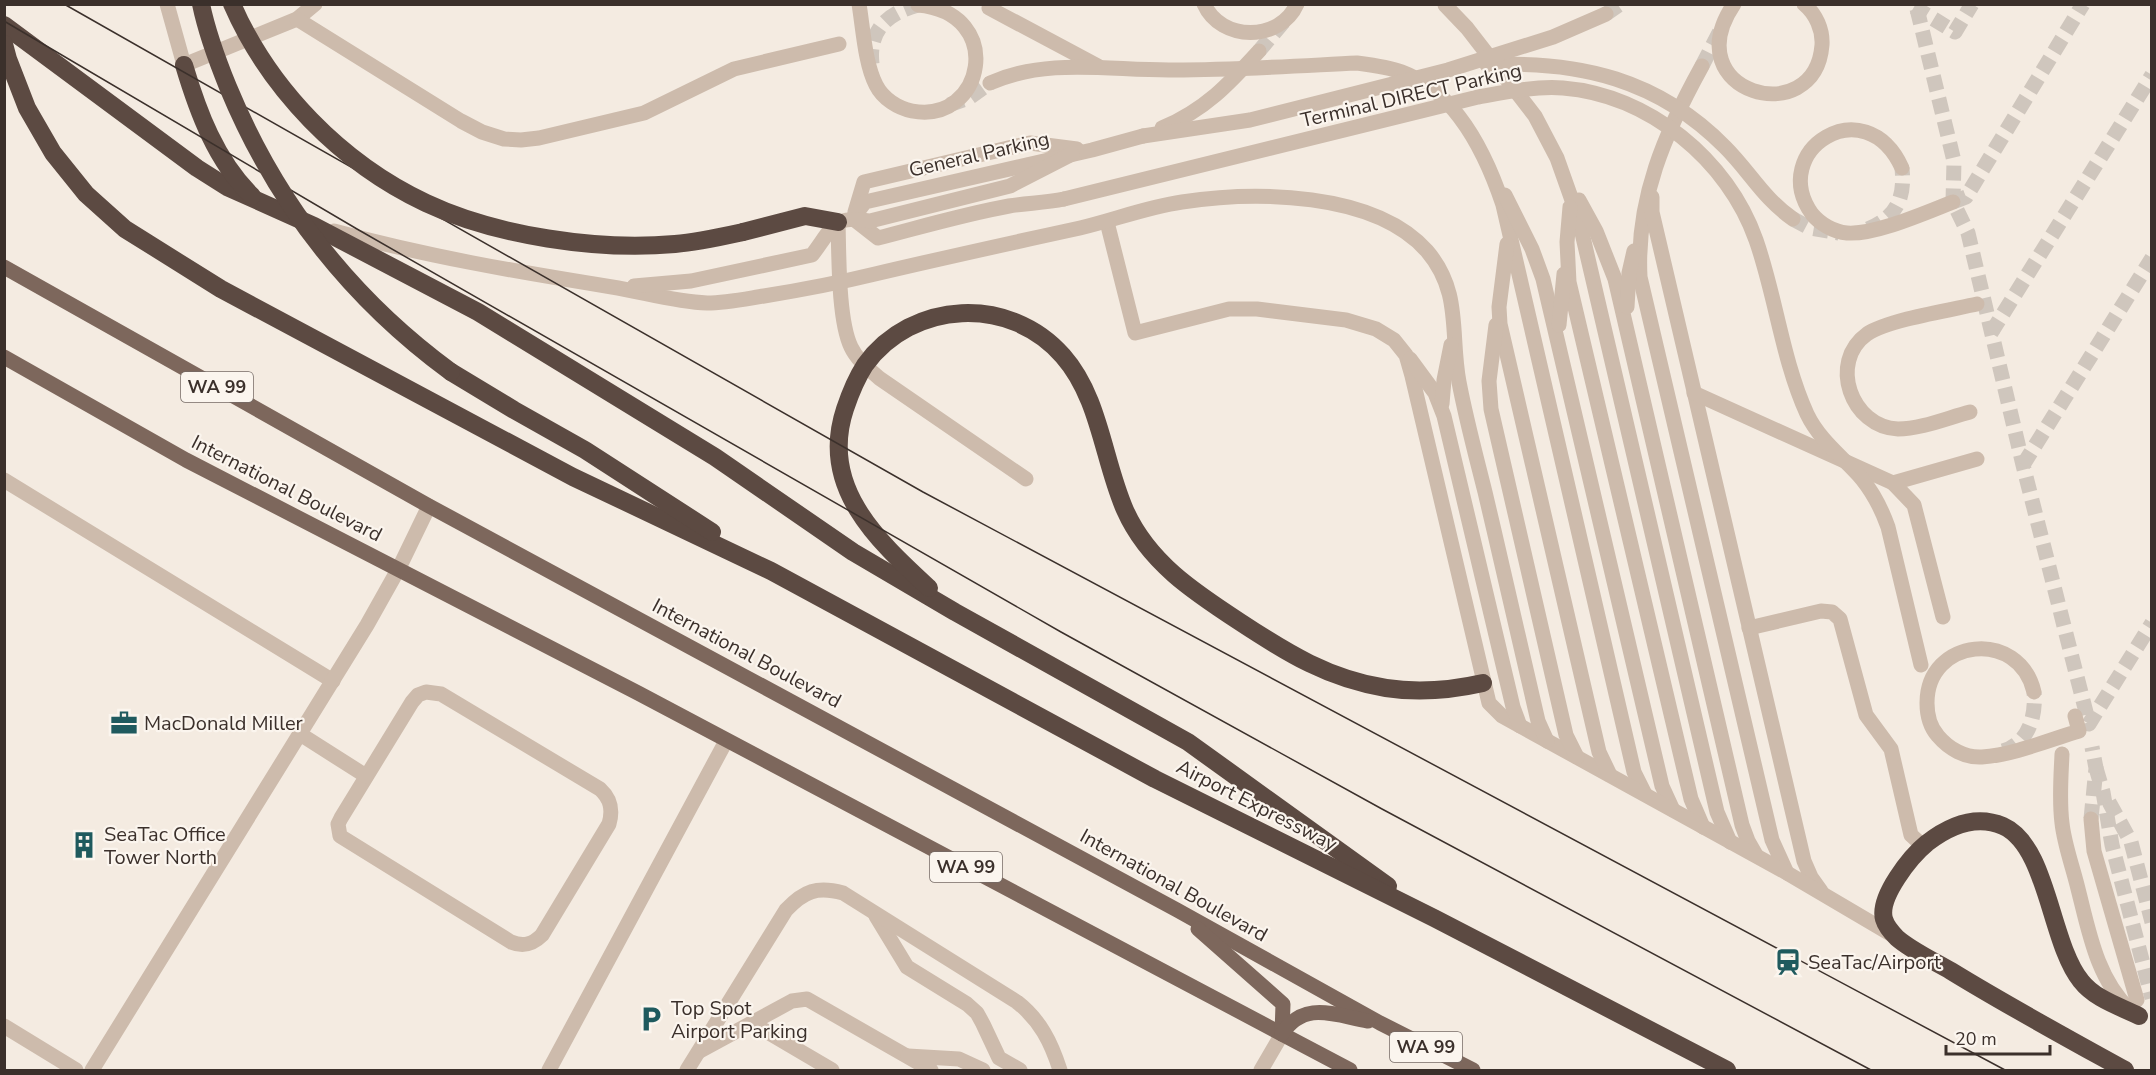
<svg xmlns="http://www.w3.org/2000/svg" width="2156" height="1075" font-family="'Nunito Sans',sans-serif">
  <style>
    .lines { fill: none; stroke-linecap: round; stroke-linejoin: round }
    .minor-tunnel { stroke: #cfc6bd; stroke-width: 15; stroke-dasharray: 15 8; stroke-linecap: butt }
    .minor { stroke: #cdbbac; stroke-width: 15 }
    .major { stroke: #7d675c; stroke-width: 15 }
    .highway { stroke: #5c4a42; stroke-width: 18 }
    .tram { stroke: #3b302b; stroke-width: 1.5 }
    .minor-bridge { stroke: #cdbbac; stroke-width: 15 }
    .highway-bridge { stroke: #5c4a42; stroke-width: 18 }
    .labels { text-anchor: middle; stroke-width: 4.5; stroke-linejoin: round; paint-order: stroke }
    .shield { fill: #fbf5ee; stroke: #756b66; stroke-width: 1.5 }
    .shield-label { font-size: 18px; font-weight: bold; fill: #3b302b }
    .street-label { font-size: 20px; fill: #3b302b; stroke: #fbf5ee }
    .poi-label { font-size: 20px; fill: #3b302b; stroke: #fbf5ee; text-anchor: start }
  </style>
  <rect width="100%" height="100%" fill="#f4ebe1"/>
  <g class="lines">
    <!-- minor-tunnel -->
    <g class="minor-tunnel">
      <path d="M1914 7 1955 32 1972 4"/>
      <path d="M1917 9 1954 161 1953 202 1968 233 2023 465 2089 724 2152 623"/>
      <path d="M1606 14 1620 4"/>
      <path d="M1259 51 1286 19"/>
      <path d="M872 64C868 30 888 13 918 5"/>
      <path d="M1702 66 1722 27"/>
      <path d="M949 105 969 98 990 83"/>
      <path d="M1953 202 1966 197 2083 4"/>
      <path d="M1793 219 1810 228 1839 233"/>
      <path d="M1868 229C1897 217 1905 198 1902 168"/>
      <path d="M1991 333 2152 75"/>
      <path d="M2023 465 2152 258"/>
      <path d="M2003 751C2029 743 2036 716 2034 692"/>
      <path d="M2096 768 2103 792 2112 845 2152 998"/>
      <path d="M2109 802 2131 842 2152 922"/>
      <path d="M2091 819 2096 768 2092 747"/>
    </g>
    <!-- minor -->
    <g class="minor">
      <path d="M167 4 184 65 297 19 315 4"/>
      <path d="M859 4C863 28 865 64 876 85 883 99 898 108 912 111 984 125 1007 13 918 5"/>
      <path d="M1204 4C1221 42 1280 42 1297 4"/>
      <path d="M1734 4C1674 93 1815 132 1822 45 1823 30 1816 14 1804 4"/>
      <path d="M1445 5 1467 28 1535 116 1557 158 1579 220 1717 812 1730 842"/>
      <path d="M989 8 1098 66"/>
      <path d="M297 19 461 121 482 132 504 139 521 140 539 138 644 113 734 69 839 44"/>
      <path d="M1702 66C1665 133 1636 199 1640 277L1772 840 1787 873"/>
      <path d="M990 83C1048 57 1112 71 1174 70 1235 70 1296 66 1357 63 1372 65 1388 67 1402 72 1456 92 1486 154 1503 205L1634 772 1645 794"/>
      <path d="M1902 168C1865 87 1767 151 1812 214 1820 224 1834 232 1847 233 1875 235 1925 213 1953 202"/>
      <path d="M1505 195 1532 249 1543 279 1662 786 1673 810"/>
      <path d="M1652 197V212L1804 861 1811 877 1821 891"/>
      <path d="M1579 200 1596 231 1615 279 1742 825 1748 841 1756 855"/>
      <path d="M1570 207 1567 242 1569 282 1691 799 1703 827"/>
      <path d="M855 212 864 182 1030 143 1077 149"/>
      <path d="M853 218 865 202 1092 150 1143 136"/>
      <path d="M855 220 878 238C921 227 965 214 1009 206 1027 203 1045 203 1064 199"/>
      <path d="M838 222C839 254 838 320 851 347 857 360 869 369 879 378L1026 479"/>
      <path d="M1107 222 1135 333 1229 309H1257L1346 320 1376 329 1394 340 1406 355 1412 376 1489 703 1502 716 1787 873 1894 936"/>
      <path d="M334 231C425 256 518 272 612 287 643 292 675 302 707 303 726 303 745 299 764 296 801 290 838 283 875 274 943 258 1011 243 1080 228 1114 220 1147 207 1182 202 1254 191 1374 191 1427 251 1462 292 1450 334 1459 382 1466 419 1476 456 1485 492 1503 568 1520 644 1538 721L1547 741"/>
      <path d="M1507 244 1499 307 1500 324 1599 752 1610 775"/>
      <path d="M634 286 691 281 812 255C832 229 833 214 870 221L1010 186 1072 154"/>
      <path d="M1627 307 1629 273 1634 251"/>
      <path d="M1496 325 1489 381 1491 409 1566 735 1577 757"/>
      <path d="M1559 325 1564 274"/>
      <path d="M1410 359 1435 393 1444 416 1513 707 1520 726"/>
      <path d="M1694 393 1893 483"/>
      <path d="M1442 404 1444 380 1451 345"/>
      <path d="M1970 412C1947 418 1921 429 1898 429 1851 427 1828 362 1867 334 1888 320 1950 310 1977 304"/>
      <path d="M4 480 333 681"/>
      <path d="M1943 617 1914 505 1893 483 1977 459"/>
      <path d="M1749 628 1821 611 1832 612 1840 619 1866 715 1891 749 1911 835 1923 846"/>
      <path d="M426 692 441 694 600 789C611 799 613 810 609 824L542 935C532 945 523 947 511 942L340 836 338 824 341 818 412 702 418 695Z"/>
      <path d="M2034 692C2019 628 1927 638 1927 703 1927 715 1930 727 1938 736 1949 749 1965 758 1982 757 2013 755 2049 740 2079 731L2075 716"/>
      <path d="M300 734 366 776"/>
      <path d="M2062 754C2061 777 2059 800 2062 823 2064 842 2071 862 2076 881 2088 926 2095 977 2130 1010"/>
      <path d="M2091 819 2094 851 2137 1000"/>
      <path d="M876 916 907 967 967 1004 977 1013 983 1024 999 1058 1020 1070"/>
      <path d="M752 1023 832 1070"/>
      <path d="M4 1026 76 1070"/>
      <path d="M700 1051 792 1001 807 999 931 1070"/>
      <path d="M908 1056 959 1059 983 1070"/>
      <path d="M92 1070 367 625 399 568 429 506"/>
      <path d="M549 1070 726 741"/>
      <path d="M687 1070 786 910C804 891 817 886 843 893L1017 1002C1040 1020 1051 1042 1060 1070"/>
      <path d="M1261 1070 1282 1034"/>
    </g>
    <!-- major -->
    <g class="major">
      <path d="M4 267 429 506 1177 910 1380 1023 1473 1070"/>
      <path d="M4 357 186 460 638 693 1350 1070"/>
      <path d="M1198 929 1283 1004 1282 1034"/>
      <path d="M1282 1034C1304 1000 1334 1015 1368 1021"/>
    </g>
    <!-- highway -->
    <g class="highway">
      <path d="M4 25 197 168 227 187 314 226 478 312 715 457 853 552 955 612 1188 742 1388 886"/>
      <path d="M4 44 8 59 27 108 53 153 86 194 125 229 221 289 573 477 771 571 1155 779 1434 918 1727 1070"/>
      <path d="M184 65C198 112 216 161 252 196"/>
      <path d="M743 232 805 216 838 222"/>
      <path d="M451 372 514 410 585 450 712 532"/>
      <path d="M929 588C877 540 819 487 845 409 850 394 856 379 865 365 912 300 1010 295 1063 356 1100 398 1103 460 1125 510 1148 562 1194 592 1240 622 1287 653 1329 679 1386 688 1418 693 1452 690 1483 683"/>
      <path d="M2125 1070C2067 1038 2008 1006 1951 971 1934 961 1912 951 1897 938 1892 933 1886 926 1884 919 1878 897 1911 856 1927 843 1949 826 1975 814 2003 826 2048 846 2050 943 2081 981 2095 999 2119 1006 2139 1016"/>
    </g>
    <!-- tram -->
    <g class="tram">
      <path d="M64 4 923 492 2005 1070"/>
      <path d="M4 21 357 229 1061 632 1382 809 1871 1070"/>
    </g>
    <!-- minor-bridge -->
    <g class="minor-bridge">
      <path d="M1487 65C1579 60 1659 80 1725 147 1750 172 1763 198 1793 219"/>
      <path d="M1162 128C1205 110 1229 84 1259 51"/>
      <path d="M1143 136 1250 120 1448 70 1553 37 1606 14"/>
      <path d="M1064 199 1478 97C1506 92 1535 86 1563 88 1649 95 1728 160 1756 240 1776 297 1782 359 1807 414 1820 441 1843 457 1862 479 1874 494 1882 510 1888 527L1921 665"/>
    </g>
    <!-- highway-bridge -->
    <g class="highway-bridge">
      <path d="M201 4C207 33 217 60 228 87 276 203 350 298 451 372"/>
      <path d="M232 4C269 89 341 163 426 203 496 236 598 251 675 244 698 242 720 237 743 232"/>
    </g>
  </g>
  <!-- icons -->
  <defs>
    <symbol id="office-bare" viewBox="-9 -9 18 18"><path d="M-6-3h4V-5.5h4V-3h4V5H-6ZM-1-4.5V-3h2v-1.5ZM-6 0V1H6V0Z" fill="#1f5a5e" stroke="#fbf5ee" stroke-width="2.5" paint-order="stroke"/></symbol>
    <symbol id="building-bare" viewBox="-9 -9 18 18"><path d="M-4-6H4V6H1V3H-1V6H-4ZM-2.5-4.3h1.7v1.8h-1.7ZM.8-4.3h1.7v1.8H.8ZM-2.5-1h1.7V.8h-1.7ZM.8-1h1.7V.8H.8Z" fill="#1f5a5e" stroke="#fbf5ee" stroke-width="2.5" paint-order="stroke"/></symbol>
    <symbol id="station-bare" viewBox="-9 -9 18 18"><path d="M-3-6H3Q5-6 5-4V2Q5 4 3 4L4.5 6H3L1.5 4h-3L-3 6H-4.5L-3 4Q-5 4-5 2V-4Q-5-6-3-6ZM-3.5-4v3h7v-3ZM-3.5 1v1.5H-2V1ZM2 1v1.5H3.5V1Z" fill="#1f5a5e" stroke="#fbf5ee" stroke-width="2.5" paint-order="stroke"/></symbol>
    <symbol id="parking-bare" viewBox="-9 -9 18 18"><path d="M-3.5-5.5H1a3.5 3.5 0 0 1 0 7H-1V5.5H-3.5ZM-1-3.4V-.6H.8a1.4 1.4 0 0 0 0-2.8Z" fill="#1f5a5e" stroke="#fbf5ee" stroke-width="2.5" paint-order="stroke"/></symbol>
  </defs>
  <g fill-rule="evenodd">
    <use href="#office-bare" x="105" y="704" width="38" height="38"/>
    <use href="#building-bare" x="65" y="826" width="38" height="38"/>
    <use href="#station-bare" x="1769" y="943" width="38" height="38"/>
    <use href="#parking-bare" x="632" y="1000" width="38" height="38"/>
  </g>
  <g class="labels">
    <!-- shield labels -->
    <g class="shield">
      <rect x="181" y="372" width="72" height="30" rx="4.5"/>
      <rect x="930" y="852" width="72" height="30" rx="4.5"/>
      <rect x="1390" y="1032" width="72" height="30" rx="4.5"/>
    </g>
    <g class="shield-label">
      <text x="217" y="393">WA 99</text>
      <text x="966" y="873">WA 99</text>
      <text x="1426" y="1053">WA 99</text>
    </g>
    <!-- street labels -->
    <g class="street-label">
      <text transform="translate(1411 95) rotate(-13)" y="7">Terminal DIRECT Parking</text>
      <text transform="translate(979 154) rotate(-13)" y="7">General Parking</text>
      <text transform="translate(287 488) rotate(27)" y="7">International Boulevard</text>
      <text transform="translate(747 653) rotate(28)" y="7">International Boulevard</text>
      <text transform="translate(1257 805) rotate(27)" y="7">Airport Expressway</text>
      <text transform="translate(1174 885) rotate(29)" y="7">International Boulevard</text>
    </g>
    <!-- poi labels -->
    <g class="poi-label">
      <text x="144" y="730">MacDonald Miller</text>
      <text x="104" y="841">SeaTac Office<tspan x="104" dy="23">Tower North</tspan></text>
      <text x="1808" y="969">SeaTac/Airport</text>
      <text x="671" y="1015">Top Spot<tspan x="671" dy="23">Airport Parking</tspan></text>
    </g>
  </g>
  <!-- border -->
  <rect width="2156" height="1075" fill="none" stroke="#3b302b" stroke-width="12"/>
  <!-- scale -->
  <path d="M1946 1045v9h104v-9" fill="none" stroke="#3b302b" stroke-width="3"/>
  <text x="1955" y="1045" font-size="18" fill="#3b302b" stroke="#fbf5ee" stroke-width="4.5" paint-order="stroke">20 m</text>
</svg>
